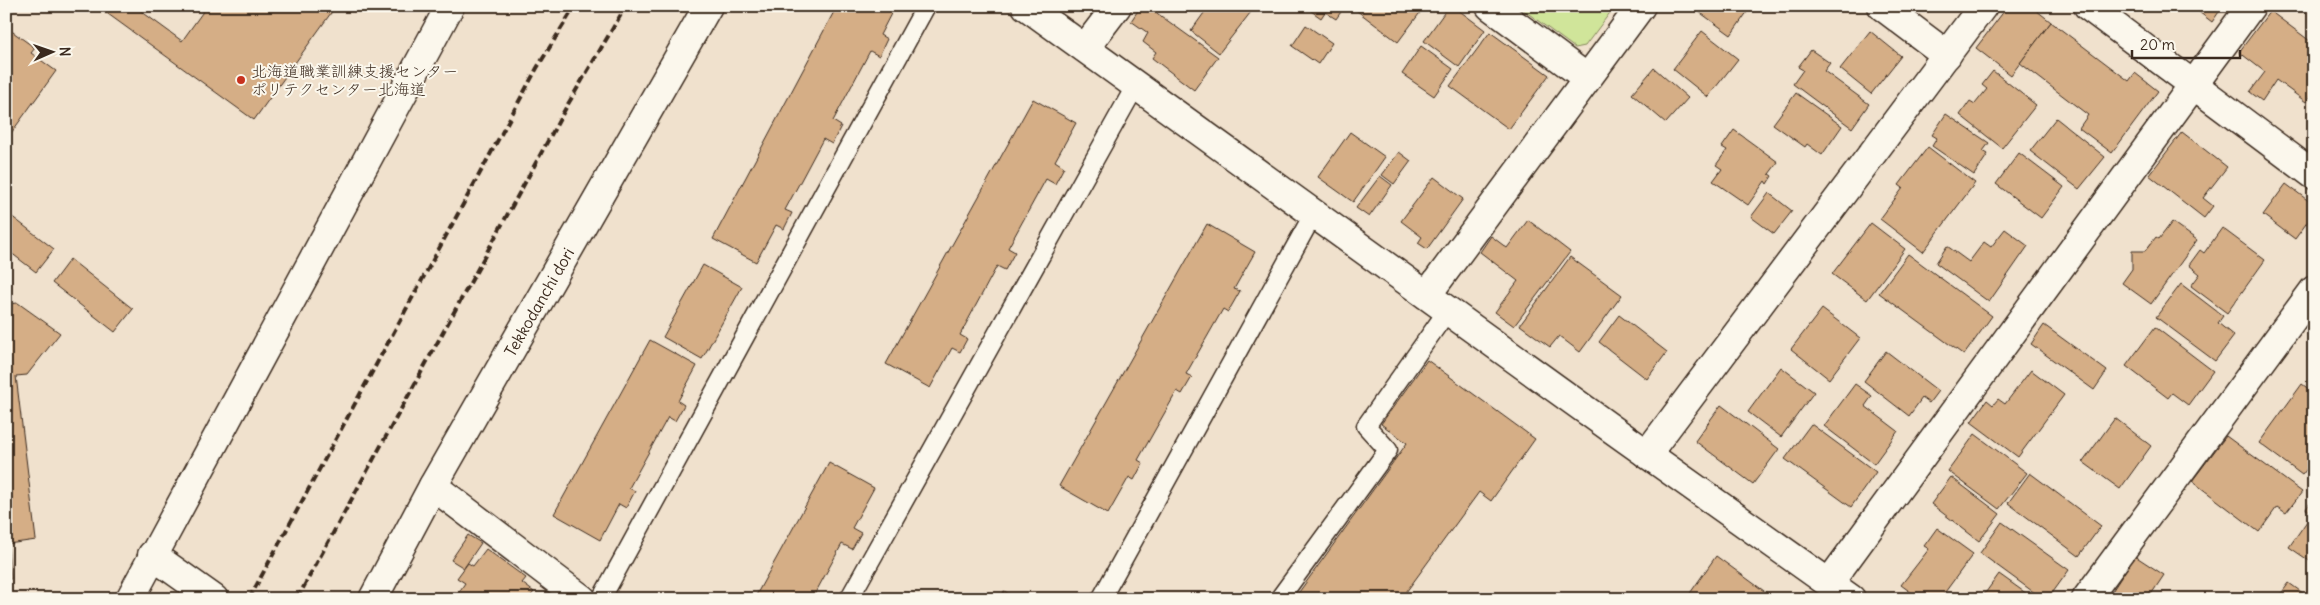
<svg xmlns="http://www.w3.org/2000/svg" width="2320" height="605" font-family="Delius,'Klee One',sans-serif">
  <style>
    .green { fill: #d0e59a; stroke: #86885c }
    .building { fill: #d5ae86; stroke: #3b2a1e }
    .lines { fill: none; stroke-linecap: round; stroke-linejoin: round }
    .lane-casing { stroke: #3b2a1e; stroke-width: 21 }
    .street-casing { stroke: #3b2a1e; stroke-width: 31 }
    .secondary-casing { stroke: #3b2a1e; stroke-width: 31 }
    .lane { stroke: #fbf7ec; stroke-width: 18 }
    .street { stroke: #fbf7ec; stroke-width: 28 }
    .secondary { stroke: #fbf7ec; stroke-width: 28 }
    .rail { stroke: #3b2a1e; stroke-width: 4; stroke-dasharray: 8 4; stroke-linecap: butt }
    .poi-dot { fill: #c8321e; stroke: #fbf7ec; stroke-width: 2 }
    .labels { text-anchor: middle; stroke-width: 4; stroke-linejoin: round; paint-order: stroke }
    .poi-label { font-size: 16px; fill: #3b2a1e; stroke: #fbf7ec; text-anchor: start }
    .street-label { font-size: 16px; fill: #3b2a1e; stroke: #fbf7ec }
  </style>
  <rect width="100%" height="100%" fill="#f0e1cd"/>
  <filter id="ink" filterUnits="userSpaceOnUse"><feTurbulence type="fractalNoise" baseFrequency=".02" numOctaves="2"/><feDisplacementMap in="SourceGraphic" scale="10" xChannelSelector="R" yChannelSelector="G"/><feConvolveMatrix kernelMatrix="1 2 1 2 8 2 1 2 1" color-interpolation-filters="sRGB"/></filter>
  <g filter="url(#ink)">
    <!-- green -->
    <path class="green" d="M1518 6H1615L1585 46 1575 48Z"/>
    <!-- building -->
    <g class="building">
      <path d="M97 6H134L182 41 207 6H336L254 120Z"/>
      <path d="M837 6H895L880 35 887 39 879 56 870 51 833 121 841 126 832 144 823 139 785 210 792 213 784 229 776 225 756 262 713 239Z"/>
      <path d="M1141 6H1147L1218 57 1194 90 1152 58 1156 52 1143 42 1148 33 1131 21Z"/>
      <path d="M1209 6H1251L1254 8 1219 53 1191 31Z"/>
      <path d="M1304 6H1345L1336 19 1325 12 1321 18Z"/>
      <path d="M1359 6H1425L1398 42 1356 10Z"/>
      <path d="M1449 6H1453L1485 30 1459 67 1424 41Z"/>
      <path d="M1691 6H1748L1750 8 1731 35Z"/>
      <path d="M2008 6H2031L2051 22 2011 75 1976 48Z"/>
      <path d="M2191 6H2223L2212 22Z"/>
      <path d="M2270 11 2314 44V91L2306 102 2276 80 2262 101 2250 92 2265 72 2239 52Z"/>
      <path d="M2051 22 2129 81 2135 73 2158 91 2112 153 2079 128 2088 115 2020 63Z"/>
      <path d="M1306 25 1332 43 1318 64 1292 46Z"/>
      <path d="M6 27 35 48 31 53 56 71 6 140Z"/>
      <path d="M1702 31 1738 59 1708 97 1673 69Z"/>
      <path d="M1870 31 1901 56 1871 94 1840 69Z"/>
      <path d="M1490 32 1549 75 1509 129 1450 86Z"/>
      <path d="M1421 46 1453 69 1434 96 1402 74Z"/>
      <path d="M1811 50 1830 63 1824 71 1869 104 1852 128 1793 84 1803 70 1798 67Z"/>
      <path d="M1654 68 1688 98 1666 123 1632 94Z"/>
      <path d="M1993 71 2036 105 2002 148 1960 115 1970 101 1975 104 1987 89 1982 85Z"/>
      <path d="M1796 93 1842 126 1822 155 1807 144 1805 147 1773 124Z"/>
      <path d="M1033 99 1076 123 1055 161 1064 167 1055 184 1046 179 1008 248 1015 252 1005 270 997 266 960 335 967 339 960 352 952 348 930 388 886 364Z"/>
      <path d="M1946 114 1989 143 1983 151 1988 154 1974 175 1932 146 1937 138 1932 135Z"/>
      <path d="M2056 118 2105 157 2079 189 2030 151Z"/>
      <path d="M1734 130 1778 162 1769 174 1772 176 1767 184 1765 181 1748 205 1713 181 1722 169 1716 165 1727 150 1722 147Z"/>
      <path d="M1350 132 1385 157 1353 202 1318 177Z"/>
      <path d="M2182 132 2227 167 2203 198 2213 206 2204 218 2149 175Z"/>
      <path d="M1928 147 1975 183 1923 252 1880 219 1903 188 1899 185Z"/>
      <path d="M1399 152 1411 161 1394 184 1382 175Z"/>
      <path d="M2019 153 2064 187 2041 218 1996 184Z"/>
      <path d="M1380 176 1392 185 1369 217 1356 208Z"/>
      <path d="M1434 177 1463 199 1427 249 1418 243 1422 237 1401 221Z"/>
      <path d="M2286 184 2314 205V213L2295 239 2263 215Z"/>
      <path d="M1769 193 1792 211 1774 234 1751 217Z"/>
      <path d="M6 212 54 249 36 272 6 249Z"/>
      <path d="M1528 220 1570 252 1514 326 1495 312 1518 281 1480 252 1491 236 1507 248Z"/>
      <path d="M2172 222 2197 240 2151 304 2122 283 2132 269V251H2145L2156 237 2159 239Z"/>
      <path d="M1871 223 1905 249 1867 300 1832 274Z"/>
      <path d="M1207 224 1255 252 1234 289 1240 291 1228 312 1223 309 1186 374 1192 377 1182 394 1177 391 1138 460 1143 463 1134 480 1129 477 1108 514 1059 486Z"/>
      <path d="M2222 228 2265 260 2227 313 2191 286 2200 274 2189 265 2200 250 2204 253Z"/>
      <path d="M2005 229 2028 246 1989 302 1936 263 1947 246 1969 262 1984 242 1991 247Z"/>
      <path d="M1908 254 1992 316 1964 355 1879 293Z"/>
      <path d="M1570 257 1622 295 1580 352 1559 336 1550 347 1520 325Z"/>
      <path d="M70 259 133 309 115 332 52 283Z"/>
      <path d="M703 265 742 287 702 359 663 337Z"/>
      <path d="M2181 284 2223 316 2218 323 2234 336 2215 361 2156 317Z"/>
      <path d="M6 294 8 304 18 303 60 333 27 375 16 376 36 540 8 544 11 579H6Z"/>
      <path d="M1822 309 1860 338 1829 379 1791 349Z"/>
      <path d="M1619 315 1667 352 1647 379 1599 342Z"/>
      <path d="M2044 325 2107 371 2094 390 2031 344Z"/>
      <path d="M2155 327 2213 371 2188 405 2172 393 2168 398 2126 366Z"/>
      <path d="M650 340 697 366 678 401 684 405 675 421 668 417 629 488 635 491 626 508 619 504 600 540 554 514Z"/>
      <path d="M1886 351 1938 391 1929 403 1922 398 1909 416 1864 381Z"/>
      <path d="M1427 360 1535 439 1491 501 1479 492 1401 599H1294L1407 443 1381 424Z"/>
      <path d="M1781 367 1814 392 1781 437 1748 412Z"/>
      <path d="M2031 370 2064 395 2018 457 1971 422 1987 400 1993 405 1998 399 2005 404Z"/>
      <path d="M1855 384 1872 396 1865 406 1898 431 1874 464 1824 426Z"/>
      <path d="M2302 384 2314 393V460L2302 475 2259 443Z"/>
      <path d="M1721 405 1779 449 1753 484 1695 441Z"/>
      <path d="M2115 418 2151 446 2120 489 2083 462Z"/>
      <path d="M1811 424 1876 472 1851 507 1785 459Z"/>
      <path d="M1975 434 2027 473 1999 509 1948 471Z"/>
      <path d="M2226 436 2302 492 2286 513 2277 507 2259 532 2192 481Z"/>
      <path d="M829 463 874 488 852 528 861 533 852 549 842 544 812 599H754Z"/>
      <path d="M2030 473 2101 526 2079 556 2008 503Z"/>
      <path d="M1951 477 2000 514 1979 541 1931 504Z"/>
      <path d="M2314 497V564L2289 547 2312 514 2306 509Z"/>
      <path d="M2002 522 2069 570 2048 599H2043L1980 553Z"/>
      <path d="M1937 528 1973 554 1940 599H1920L1901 585 1929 549 1924 546Z"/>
      <path d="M468 535 481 543 464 568 451 560Z"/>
      <path d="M486 549 526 578 522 583 534 592 528 599 455 598 465 583 457 578 468 563 473 566Z"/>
      <path d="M1716 556 1775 599H1686Z"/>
      <path d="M2135 556 2164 575 2148 599H2107Z"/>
      <path d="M1999 574 2034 599H1981Z"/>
      <path d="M2289 583 2311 599H2277Z"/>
      <path d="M1004 591 1018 599H1000Z"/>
    </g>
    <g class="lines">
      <defs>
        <g id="lane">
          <path d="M601 599 926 6"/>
          <path d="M849 599 1136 85"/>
          <path d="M1101 599 1314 213"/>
          <path d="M1279 599 1388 450 1366 426 1448 310"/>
        </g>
        <g id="street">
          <path d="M1026 6 1612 429 1851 599"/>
          <path d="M1490 6 1587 78"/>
          <path d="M1882 6 1947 55"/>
          <path d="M2088 6 2314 175"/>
          <path d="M1085 48 1117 6"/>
          <path d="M1427 295 1641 6"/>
          <path d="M1647 454 1983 6"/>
          <path d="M433 486 582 599"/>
          <path d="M152 555 214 599"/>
          <path d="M1829 583 2251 6"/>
          <path d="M130 599 450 6"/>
          <path d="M2086 599 2314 290"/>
        </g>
        <path id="secondary" d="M373 599 433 486 708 6"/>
      </defs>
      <!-- lane casing -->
      <use href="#lane" class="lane-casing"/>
      <!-- street casing -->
      <use href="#street" class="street-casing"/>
      <!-- secondary casing -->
      <use href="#secondary" class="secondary-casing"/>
      <!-- lane -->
      <use href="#lane" class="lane"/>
      <!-- street -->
      <use href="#street" class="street"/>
      <!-- secondary -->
      <use href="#secondary" class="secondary"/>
      <!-- rail -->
      <g class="rail">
        <path d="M249 599 537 68 575 6"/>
        <path d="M297 599 568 104 626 6"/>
      </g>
    </g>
  </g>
  <!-- markers -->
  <circle class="poi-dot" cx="241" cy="80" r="5"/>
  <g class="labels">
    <!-- poi labels -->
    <g class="poi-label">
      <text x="251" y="77">北海道職業訓練支援センター<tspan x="251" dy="18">ポリテクセンター北海道</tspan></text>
    </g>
    <!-- street labels -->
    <g class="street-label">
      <text transform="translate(539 302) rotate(-60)" y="6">Tekkodanchi dori</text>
    </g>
  </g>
  <!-- margin -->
  <rect width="2320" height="605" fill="none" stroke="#fbf7ec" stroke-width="25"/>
  <rect x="12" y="12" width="2295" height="580" fill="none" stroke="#3b2a1e" stroke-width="2" filter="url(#ink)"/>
  <!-- north arrow -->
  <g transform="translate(52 52) rotate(88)" stroke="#fbf7ec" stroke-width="4" paint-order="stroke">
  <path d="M0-4L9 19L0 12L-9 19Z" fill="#3b2a1e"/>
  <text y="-8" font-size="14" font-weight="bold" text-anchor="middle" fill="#3b2a1e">N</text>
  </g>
  <!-- scale -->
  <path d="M2132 50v8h108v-8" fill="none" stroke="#3b2a1e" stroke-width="2.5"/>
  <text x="2140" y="50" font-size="15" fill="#3b2a1e" stroke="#fbf7ec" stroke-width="4" paint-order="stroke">20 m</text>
</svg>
